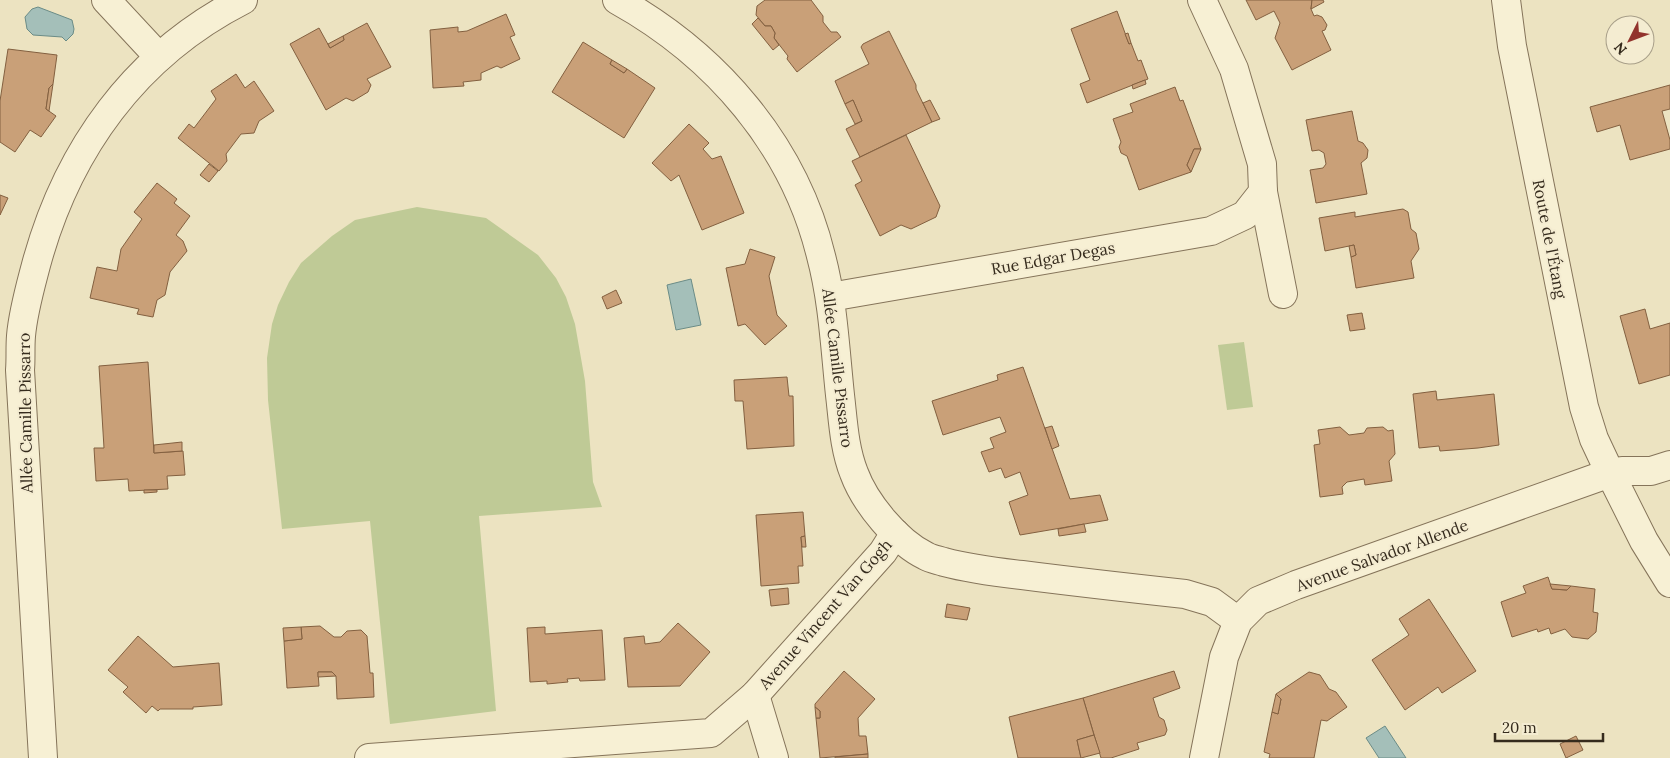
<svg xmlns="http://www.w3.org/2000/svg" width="1670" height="758" font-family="Lora,serif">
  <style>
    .green { fill: #bfca96 }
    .water { fill: #a4bfb9; stroke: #6b8c87 }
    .building { fill: #c9a078; stroke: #836040 }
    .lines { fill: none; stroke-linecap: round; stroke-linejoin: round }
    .minor-casing { stroke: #85745a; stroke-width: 30 }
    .minor { stroke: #f7f0d4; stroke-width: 28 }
    .labels { text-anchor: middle; stroke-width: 4; stroke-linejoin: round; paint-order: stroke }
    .street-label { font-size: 16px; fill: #352b1d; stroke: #f4ecd1 }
  </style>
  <rect width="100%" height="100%" fill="#ece3c1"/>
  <!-- green -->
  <g class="green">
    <path d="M417 207 486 218 538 255 556 278 566 297 575 324 585 381 593 482 602 507 479 516 496 711 390 724 370 521 282 529 268 400 267 358 272 324 278 305 289 282 301 263 332 236 355 220Z"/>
    <path d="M1244 342 1253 407 1227 410 1218 345Z"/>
  </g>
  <!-- water -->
  <g class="water">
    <path d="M38 7 72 20 74 29 73 34 66 41 62 37 33 35 27 29 25 17 32 9Z"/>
    <path d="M691 279 701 325 676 330 667 285Z"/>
    <path d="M1385 726 1406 758H1379L1366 738Z"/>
  </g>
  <!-- building -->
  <g class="building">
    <path d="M765 0H811L823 16V22L831 32H837L841 37 797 72 787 59 788 56 774 38 775 33 771 26H765L756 15 757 6Z"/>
    <path d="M1246 0H1312L1311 9 1314 16 1317 15 1322 17 1327 25 1325 30 1322 31 1331 50 1292 70 1275 38 1280 23 1274 11 1256 20Z"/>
    <path d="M1312 0H1323L1324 2 1311 9Z"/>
    <path d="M1117 11 1129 44 1131 43 1138 61 1141 60 1148 79 1087 103 1080 84 1090 80 1071 29Z"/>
    <path d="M506 14 515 35 510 37 520 59 501 68 497 66 481 73V80L463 82 464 86 433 88 430 30 458 27V32L467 31Z"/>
    <path d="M758 18 765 26H771L775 33 774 38 779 45 773 50 752 24Z"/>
    <path d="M367 23 391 67 367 79 371 85 368 92 353 101 346 98 326 110 290 44 319 28 330 48 344 40 343 36Z"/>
    <path d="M889 31 916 85V89L932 122 860 157 846 129 862 121 853 100 845 104 835 81 869 64 861 47 863 44Z"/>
    <path d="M1128 33 1131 43 1129 44 1125 34Z"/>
    <path d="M343 36 344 40 330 48 328 44Z"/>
    <path d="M583 42 612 60 610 64 624 73 627 69 655 88 624 138 552 92Z"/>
    <path d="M8 49 57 55 53 84 49 88 46 109 56 116 41 137 30 130 15 152 0 142V101Z"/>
    <path d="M612 60 627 69 624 73 610 64Z"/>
    <path d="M236 74 245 88 254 81 274 111 259 121 254 133 241 134 226 154 227 161 219 171 178 138 189 124 194 128 216 99 211 91Z"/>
    <path d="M1145 80 1146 84 1133 89 1132 85Z"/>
    <path d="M53 84 49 111 46 109 49 88Z"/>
    <path d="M1670 85V109L1662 111 1670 140V149L1630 160 1620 125 1597 132 1590 107Z"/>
    <path d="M1175 87 1180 101 1183 100 1201 149H1194L1187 165 1191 172 1139 190 1127 156 1121 153 1119 147 1121 142 1113 119 1133 112 1130 104Z"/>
    <path d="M853 100 862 121 855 124 845 104Z"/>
    <path d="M930 100 940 119 932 122 923 103Z"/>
    <path d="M1352 111 1358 141 1363 143 1368 150 1367 158 1361 163 1367 194 1316 203 1310 170 1323 168 1326 164 1324 153 1319 150 1312 151 1306 120Z"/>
    <path d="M689 124 709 143 703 149 712 159 721 156 744 213 702 230 679 175 671 181 652 163Z"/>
    <path d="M906 135 940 206 936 217 911 229 901 225 880 236 855 185 862 181 852 161Z"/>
    <path d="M1194 149H1201L1191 172 1187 165Z"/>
    <path d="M209 164 218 171 209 182 200 175Z"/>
    <path d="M157 183 177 199 174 203 190 216 176 235 183 241 187 251 170 272 165 295 157 300 153 317 137 314 139 309 90 298 97 267 117 271 121 249 142 219 134 212Z"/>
    <path d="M0 195 8 198 0 215Z"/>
    <path d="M1403 209 1408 212 1411 229 1416 233 1419 249 1411 261 1414 278 1356 288 1351 257 1356 255 1354 245 1325 251 1319 218 1355 212V217Z"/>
    <path d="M1354 245 1356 255 1351 257 1349 246Z"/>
    <path d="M750 249 775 257 769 276 777 315 787 326 765 345 745 324 738 326 726 268 745 264Z"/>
    <path d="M616 290 622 303 607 309 602 297Z"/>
    <path d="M1645 309 1650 329 1670 323V375L1639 384 1620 316Z"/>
    <path d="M1362 313 1365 329 1350 331 1347 315Z"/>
    <path d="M148 362 154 453 183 451 185 475 167 476 168 489 129 491 128 479 96 481 94 448H104L99 366Z"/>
    <path d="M1023 367 1070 499 1100 495 1108 520 1020 535 1009 502 1028 495 1020 472 1005 478 1001 468 989 472 981 452 994 448 990 438 1006 432 1000 417 943 435 932 401 998 380 997 375Z"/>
    <path d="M787 377 789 396H793L794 446 747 449 743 401H735L734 380Z"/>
    <path d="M1436 391 1437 400 1494 394 1499 445 1478 448 1440 451 1439 446 1419 448 1413 394Z"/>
    <path d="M1052 426 1059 446 1052 449 1045 428Z"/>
    <path d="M1340 427 1349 435 1364 433 1367 428 1383 427 1388 431 1393 430 1395 454 1389 461 1392 481 1365 485 1364 479 1347 482 1342 487 1343 494 1320 497 1314 445 1320 444 1318 430Z"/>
    <path d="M182 442V451L154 453V445Z"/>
    <path d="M144 490H157V492L144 493Z"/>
    <path d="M803 512 805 536 801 537 803 566H798L799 583 761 586 756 515Z"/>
    <path d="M1084 524 1086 532 1059 536 1058 529Z"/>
    <path d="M805 536 806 547H802L801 537Z"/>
    <path d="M1548 577 1552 589 1567 590 1571 586 1595 589 1593 612 1598 613 1596 632 1588 639 1572 637 1565 629 1551 634 1549 628 1538 632 1537 629 1512 637 1501 602 1526 593 1523 586Z"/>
    <path d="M1550 584 1571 586 1567 590 1552 589Z"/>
    <path d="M788 588 789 604 771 606 769 590Z"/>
    <path d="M1429 599 1476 671 1442 693 1438 687 1405 710 1372 660 1409 635 1399 619Z"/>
    <path d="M947 604 970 608 967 620 945 617Z"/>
    <path d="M678 623 710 652 680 686 628 687 624 638 644 636 645 644 660 642Z"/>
    <path d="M320 626 334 637H341L347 631 361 630 367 636 370 673H373L374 697 337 699 336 676 332 672H318L319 686 287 688 284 641 302 639 301 627Z"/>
    <path d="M301 627 302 639 284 641 283 628Z"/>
    <path d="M545 627V634L602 630 605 680 580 681 579 678 567 679 568 682 547 684V681L530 682 527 628Z"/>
    <path d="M138 636 173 667 219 663 222 705 193 707V709H160L158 711 152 706 146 713 123 692 128 687 108 670Z"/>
    <path d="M844 671 875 699 858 718 859 736H866L868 754 820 758 816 718H820V711L815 707V704Z"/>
    <path d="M1174 671 1180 688 1153 698 1159 717 1164 720 1167 730 1165 735 1137 743 1139 749 1111 758H1101L1083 698Z"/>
    <path d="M318 672H332L336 676 318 677Z"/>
    <path d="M1309 672 1320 675 1329 689 1336 692 1347 707 1327 721 1321 720 1314 758H1269L1270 754 1264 752 1272 712 1278 714 1281 699 1276 694Z"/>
    <path d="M1276 694 1281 699 1278 714 1272 712Z"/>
    <path d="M1083 698 1094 735 1077 740 1081 758H1018L1009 717Z"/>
    <path d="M815 707 820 711V718H816Z"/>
    <path d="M1094 735 1100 753 1081 758 1077 740Z"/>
    <path d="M1576 736 1583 750 1566 758 1560 744Z"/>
    <path d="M868 754V758H835V757Z"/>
  </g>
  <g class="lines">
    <defs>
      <g id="minor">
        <path d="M106 0 159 57"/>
        <path d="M617 0C716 55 794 145 821 256 833 301 835 348 840 395 843 420 844 448 854 473 865 503 897 542 926 556 931 559 938 560 944 562 970 569 995 572 1022 575 1076 582 1130 588 1185 594L1212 602 1238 621"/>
        <path d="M1506 0 1512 46 1584 407 1594 439 1610 473 1644 541 1670 583"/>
        <path d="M1263 192 1283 294"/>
        <path d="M830 297 1211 231 1245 215 1263 192 1262 164 1234 69 1202 0"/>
        <path d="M755 695 774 758"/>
        <path d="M43 758 20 370C21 359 20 347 21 336 23 312 30 288 36 265 67 150 135 55 243 0"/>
        <path d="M369 758 711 733 755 695 883 552 895 533"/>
        <path d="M1204 758 1224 657 1238 621 1258 601 1296 585 1610 473 1622 471H1651L1670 465"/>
      </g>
    </defs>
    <!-- minor casing -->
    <use href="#minor" class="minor-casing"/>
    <!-- minor -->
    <use href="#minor" class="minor"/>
  </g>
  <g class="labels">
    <!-- street labels -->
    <g class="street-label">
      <text transform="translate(1550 239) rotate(79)" y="6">Route de l'Étang</text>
      <text transform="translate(1053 258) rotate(-10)" y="6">Rue Edgar Degas</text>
      <text transform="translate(838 368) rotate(83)" y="6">Allée Camille Pissarro</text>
      <text transform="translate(25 413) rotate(-91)" y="6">Allée Camille Pissarro</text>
      <text transform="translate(1382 555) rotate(-20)" y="6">Avenue Salvador Allende</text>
      <text transform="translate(825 614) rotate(-49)" y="6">Avenue Vincent Van Gogh</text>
    </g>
  </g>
  <!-- north arrow -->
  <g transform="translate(1630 40) rotate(228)"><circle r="24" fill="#f4ecd1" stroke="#a89f89"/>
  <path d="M0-4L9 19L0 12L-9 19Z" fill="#92332c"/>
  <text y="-8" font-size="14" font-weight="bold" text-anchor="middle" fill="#352b1d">N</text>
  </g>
  <!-- scale -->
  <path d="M1495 733v8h108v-8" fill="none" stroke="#352b1d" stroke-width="2.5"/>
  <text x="1502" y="733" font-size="15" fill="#352b1d" stroke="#f4ecd1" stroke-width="4" paint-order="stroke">20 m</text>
</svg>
